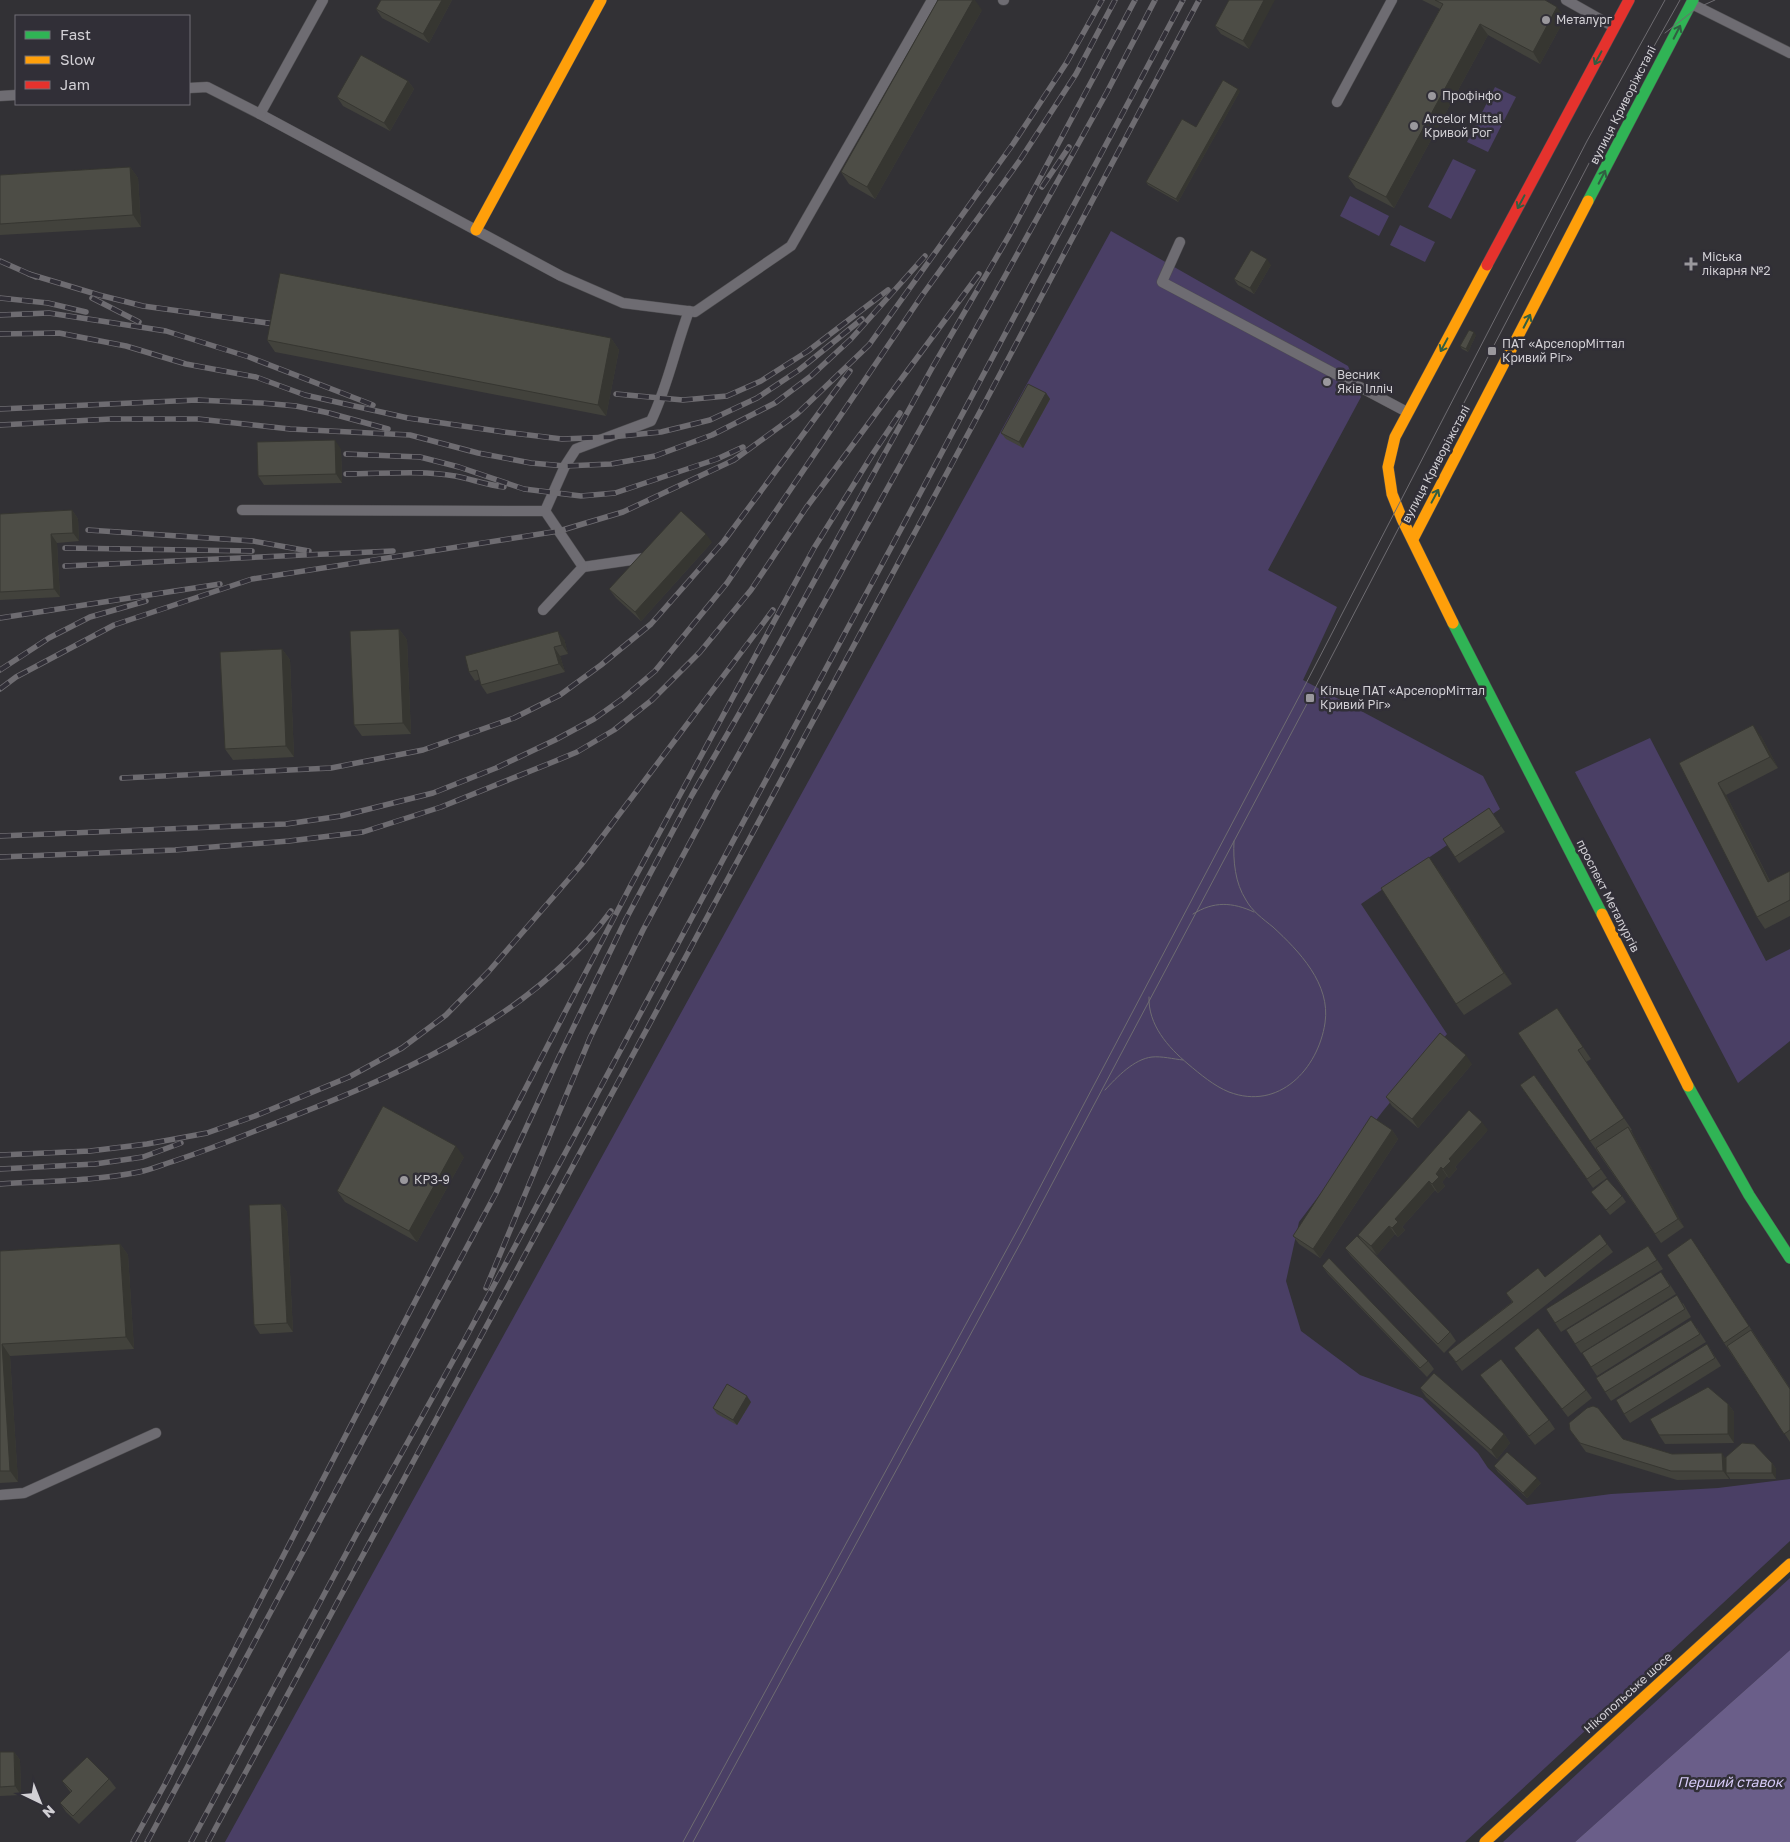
<svg xmlns="http://www.w3.org/2000/svg" width="1790" height="1842" font-family="'Golos Text',sans-serif">
  <style>
    .green { fill: #4a3f65 }
    .water { fill: #6a5e89 }
    .lines { fill: none; stroke-linecap: round; stroke-linejoin: round }
    .lane-casing { stroke: #4f4e51; stroke-width: 11 }
    .fast-casing { stroke: #4f4e51; stroke-width: 12 }
    .slow-casing { stroke: #4f4e51; stroke-width: 12 }
    .jam-casing { stroke: #4f4e51; stroke-width: 12 }
    .lane { stroke: #6e6c72; stroke-width: 10 }
    .fast { stroke: #30b455; stroke-width: 11 }
    .slow { stroke: #ff9f0a; stroke-width: 11 }
    .jam { stroke: #e5322d; stroke-width: 11 }
    .tram { stroke: #6e6c71; stroke-width: 1 }
    .rail-casing { stroke: #6e6c71; stroke-width: 5.5 }
    .rail { stroke: #312f37; stroke-width: 4; stroke-dasharray: 11; stroke-linecap: butt }
    .wall { fill: #42423c }
    .shaded-wall { fill: #363631 }
    .building { fill: #4d4d46; stroke: #363631 }
    .oneway { stroke: #315e42 }
    .poi-dot { fill: #9a989d; stroke: #312f37; stroke-width: 2 }
    .labels { text-anchor: middle; stroke-width: 5; stroke-linejoin: round; paint-order: stroke }
    .poi-label { font-size: 12px; fill: #d2d0d5; stroke: #312f37; text-anchor: start }
    .street-label { font-size: 12px; fill: #d2d0d5; stroke: #312f37 }
    .water-label { font-size: 14px; font-style: italic; fill: #d7cbf8; stroke: #312f37 }
  </style>
  <rect width="100%" height="100%" fill="#323135"/>
  <!-- green -->
  <g class="green">
    <path d="M1495 87 1516 97 1488 152 1467 142Z"/>
    <path d="M1453 159 1476 170 1451 219 1428 207Z"/>
    <path d="M1350 196 1389 216 1379 236 1340 216Z"/>
    <path d="M1400 225 1435 242 1425 262 1390 245Z"/>
    <path d="M1111 231 1348 366 1361 397 1268 570 1337 607 1303 680 1483 776 1500 809 1361 904 1447 1034 1383 1111 1299 1222 1286 1281 1301 1331 1360 1375 1422 1398 1478 1453 1488 1468 1527 1505 1611 1494 1718 1488 1790 1479V1541L1465 1842H225Z"/>
    <path d="M1650 738 1766 961 1790 949V1041L1738 1083 1575 772Z"/>
    <path d="M1790 1578V1650L1575 1842H1503Z"/>
  </g>
  <!-- water -->
  <path class="water" d="M1790 1650V1842H1575Z"/>
  <g class="lines">
    <defs>
      <g id="lane">
        <path d="M1003 0H1004"/>
        <path d="M1566 0 1614 27"/>
        <path d="M1692 4 1790 53"/>
        <path d="M189 88 207 87 260 114 561 276 623 303 695 312 791 246 932 0"/>
        <path d="M0 96 16 95"/>
        <path d="M1337 102 1392 0"/>
        <path d="M260 114 323 0"/>
        <path d="M1180 242 1162 282 1407 412"/>
        <path d="M242 510 545 511 565 466 576 449 651 421C668 386 675 348 689 311"/>
        <path d="M545 511 583 567 645 558"/>
        <path d="M543 610 583 567"/>
        <path d="M0 1495 24 1493 156 1433"/>
      </g>
      <g id="fast">
        <path d="M1588 201 1693 0"/>
        <path d="M1453 623 1602 914"/>
        <path d="M1688 1086 1749 1195 1790 1258"/>
      </g>
      <g id="slow">
        <path d="M476 230 601 0"/>
        <path d="M1413 539 1588 201"/>
        <path d="M1453 623 1402 519 1392 494 1388 467 1395 437 1487 265"/>
        <path d="M1602 914 1688 1086"/>
        <path d="M1485 1842 1790 1564"/>
      </g>
      <path id="jam" d="M1487 265 1629 0"/>
    </defs>
    <!-- lane casing -->
    <use href="#lane" class="lane-casing"/>
    <!-- fast casing -->
    <use href="#fast" class="fast-casing"/>
    <!-- slow casing -->
    <use href="#slow" class="slow-casing"/>
    <!-- jam casing -->
    <use href="#jam" class="jam-casing"/>
    <!-- lane -->
    <use href="#lane" class="lane"/>
    <!-- fast -->
    <use href="#fast" class="fast"/>
    <!-- slow -->
    <use href="#slow" class="slow"/>
    <!-- jam -->
    <use href="#jam" class="jam"/>
    <!-- tram -->
    <g class="tram">
      <path d="M1665 33 1697 8 1715 0"/>
      <path d="M1193 914C1214 901 1232 902 1254 912"/>
      <path d="M1149 997C1148 1025 1168 1047 1188 1064 1200 1074 1214 1086 1229 1092 1279 1111 1318 1069 1325 1023 1331 984 1299 951 1273 927 1263 919 1252 911 1246 900 1235 883 1233 861 1234 841"/>
      <path d="M1105 1090C1117 1077 1134 1059 1152 1057 1162 1056 1173 1059 1183 1060"/>
      <path d="M683 1842 1019 1227 1301 693 1587 141 1665 0"/>
      <path d="M693 1842 1027 1231 1310 698 1598 146 1680 0"/>
    </g>
    <defs>
      <g id="rail">
        <path d="M1042 187 1069 147"/>
        <path d="M0 261 36 277"/>
        <path d="M29 274 99 295 143 306 275 324"/>
        <path d="M0 298 48 303 86 312"/>
        <path d="M92 298 139 322"/>
        <path d="M0 315 49 313 166 331 249 357 373 405"/>
        <path d="M0 334 59 333 126 346 186 364 256 377 305 395 408 418 504 432 562 439 611 437 661 432 710 420 757 398 799 370 862 319"/>
        <path d="M616 394 683 400 727 396 761 381 808 351 888 290"/>
        <path d="M0 409 197 400 262 403 296 406 329 413 388 429"/>
        <path d="M0 425 111 419H198L290 429 410 435 478 453 531 463 565 466 611 464 655 456 712 435 775 403 811 376 851 339 925 256"/>
        <path d="M346 454 420 457 459 467 524 489 581 496 615 493 717 459 743 447"/>
        <path d="M346 474C381 474 420 470 455 476 471 479 487 485 504 487"/>
        <path d="M88 530 253 541 309 551"/>
        <path d="M65 548 252 551"/>
        <path d="M65 566 393 551"/>
        <path d="M0 618 220 584"/>
        <path d="M0 670 49 638 90 617 146 601"/>
        <path d="M0 689 16 677 114 625 252 579 559 531 623 512 734 460 797 414 869 345 1013 144 1067 62 1102 0"/>
        <path d="M122 778 331 768 423 750 514 718 560 695 601 665 651 624 724 541 850 371"/>
        <path d="M0 836 286 824 341 816 433 793 496 768 555 740 594 719 622 699 655 671 727 583 921 297 1020 160 1076 74 1115 0"/>
        <path d="M0 857 175 850 289 841 363 832 441 807 548 764 577 752 614 730 652 700 700 652 751 590 806 508 979 274"/>
        <path d="M0 1155 90 1151 147 1144 207 1133 255 1116 349 1077 402 1048 446 1015 489 971 581 865 773 610"/>
        <path d="M0 1169 95 1164 143 1157 181 1143"/>
        <path d="M0 1184C46 1181 94 1181 139 1172 149 1170 159 1166 168 1163 199 1153 230 1141 260 1129 387 1080 528 1024 611 911"/>
        <path d="M486 1288 590 1038 643 930 716 794 804 639 1107 92 1155 0"/>
        <path d="M133 1842 165 1784 632 883 814 548 874 452 900 413"/>
        <path d="M147 1842 496 1193 559 1057 626 919 692 795 776 650 932 368 1010 234 1135 0"/>
        <path d="M191 1842 356 1535 464 1341 908 516 1183 0"/>
        <path d="M208 1842 982 408 1199 0"/>
      </g>
    </defs>
    <!-- rail casing -->
    <use href="#rail" class="rail-casing"/>
    <!-- rail -->
    <use href="#rail" class="rail"/>
  </g>
  <!-- wall -->
  <g class="wall">
    <path d="M452 0 429 43 382 18 376 9Z"/>
    <path d="M1229 0 1249 49 1221 34 1215 26Z"/>
    <path d="M1422 0H1545L1565 18 1540 64 1488 35 1394 208 1356 188 1348 177 1440 9Z"/>
    <path d="M982 10 875 199 849 184 841 172Z"/>
    <path d="M408 81 414 89 390 131 343 106 337 97Z"/>
    <path d="M1240 91 1178 202 1148 185 1146 182 1196 127Z"/>
    <path d="M130 167 138 178 141 227 0 235V175Z"/>
    <path d="M1271 265 1254 294 1238 285 1234 279Z"/>
    <path d="M1476 335 1468 352 1462 349 1460 346Z"/>
    <path d="M611 338 619 350 606 416 275 352 267 340Z"/>
    <path d="M1046 393 1050 399 1023 448 1006 439 1001 433Z"/>
    <path d="M341 449 342 483 264 485 258 476Z"/>
    <path d="M72 510 78 519 79 541 57 543 60 597 0 600V514Z"/>
    <path d="M712 542 641 621 616 598 609 589Z"/>
    <path d="M399 629 407 640 411 734 362 736 354 725Z"/>
    <path d="M564 639 568 654 560 656 565 672 487 694 481 685 480 679 475 681 469 672Z"/>
    <path d="M282 649 290 660 294 757 233 760 225 749Z"/>
    <path d="M1761 736 1778 768 1726 795 1770 881 1790 871V916L1765 929 1757 917 1679 763Z"/>
    <path d="M1489 808 1505 832 1459 863 1443 839Z"/>
    <path d="M1437 868 1512 984 1464 1015 1456 1004Z"/>
    <path d="M1557 1008 1591 1059 1586 1062 1632 1130H1631L1634 1136 1684 1227 1661 1243 1590 1141Z"/>
    <path d="M1472 1064 1418 1128 1392 1106 1386 1097Z"/>
    <path d="M1534 1075 1607 1178 1593 1188 1520 1085Z"/>
    <path d="M1392 1130 1398 1139 1320 1258 1299 1244 1293 1236Z"/>
    <path d="M1488 1130 1455 1167 1457 1169 1449 1178 1447 1176 1442 1182 1445 1186 1438 1193 1435 1190 1402 1227 1405 1230 1398 1237 1395 1234 1377 1255 1370 1249 1450 1332 1456 1341 1444 1353 1351 1256 1345 1248 1361 1240 1358 1235Z"/>
    <path d="M464 1157 417 1242 345 1202 337 1191Z"/>
    <path d="M1591 1192 1622 1196 1626 1202 1610 1215Z"/>
    <path d="M281 1204 287 1212 293 1332 260 1334 254 1325Z"/>
    <path d="M120 1244 128 1255 134 1349 10 1356 18 1482 0 1483V1251Z"/>
    <path d="M1607 1244 1613 1252 1462 1371 1448 1352 1512 1302 1506 1293 1545 1277Z"/>
    <path d="M1648 1246 1663 1269 1561 1332 1555 1323Z"/>
    <path d="M1697 1247 1790 1388V1442L1724 1343Z"/>
    <path d="M1322 1266 1428 1361 1434 1369 1427 1377 1328 1274Z"/>
    <path d="M1667 1280 1676 1294 1581 1353 1575 1344Z"/>
    <path d="M1683 1303 1691 1317 1597 1376 1591 1367Z"/>
    <path d="M1697 1328 1706 1342 1611 1401 1605 1392Z"/>
    <path d="M1707 1344 1721 1366 1630 1423 1624 1414Z"/>
    <path d="M1514 1348 1586 1390 1592 1398 1568 1417Z"/>
    <path d="M1480 1375 1549 1420 1555 1429 1535 1445Z"/>
    <path d="M1420 1388 1504 1434 1510 1443 1497 1459 1426 1397Z"/>
    <path d="M751 1402 737 1425 717 1414 713 1408Z"/>
    <path d="M1728 1404 1734 1412V1443L1665 1444 1659 1435Z"/>
    <path d="M1570 1430 1623 1439 1672 1454 1726 1458 1772 1463 1776 1469V1479H1730L1729 1477V1479L1677 1480 1586 1452Z"/>
    <path d="M1494 1466 1541 1483 1527 1498 1498 1472Z"/>
    <path d="M0 1752H14L20 1760 21 1795 0 1796Z"/>
    <path d="M109 1779 116 1788 79 1824 66 1812 60 1803 71 1793 62 1781Z"/>
  </g>
  <!-- shaded-wall -->
  <g class="shaded-wall">
    <path d="M442 0H452L429 43 423 34Z"/>
    <path d="M973 0H975L982 10 875 199 867 187Z"/>
    <path d="M1264 0H1275L1249 49 1243 41Z"/>
    <path d="M1557 7 1565 18 1540 64 1533 52Z"/>
    <path d="M1480 24 1488 35 1394 208 1386 197Z"/>
    <path d="M408 81 414 89 390 131 384 123Z"/>
    <path d="M1238 89 1240 91 1178 202 1176 199Z"/>
    <path d="M130 167 138 178 141 227 133 215Z"/>
    <path d="M1267 259 1271 265 1254 294 1250 288Z"/>
    <path d="M1474 332 1476 335 1468 352 1466 349Z"/>
    <path d="M611 338 619 350 606 416 598 405Z"/>
    <path d="M1046 393 1050 399 1023 448 1019 442Z"/>
    <path d="M335 440 341 449 342 483 336 474Z"/>
    <path d="M72 510 78 519 79 541 73 533Z"/>
    <path d="M51 534 57 543 60 597 54 589Z"/>
    <path d="M706 534 712 542 641 621 635 612Z"/>
    <path d="M399 629 407 640 411 734 403 723Z"/>
    <path d="M558 631 564 639 568 654 562 645Z"/>
    <path d="M554 647 560 656 565 672 559 664Z"/>
    <path d="M282 649 290 660 294 757 286 746Z"/>
    <path d="M1753 725 1761 736 1778 768 1770 757Z"/>
    <path d="M1718 783 1726 795 1776 894 1768 882Z"/>
    <path d="M1429 857 1437 868 1512 984 1504 973Z"/>
    <path d="M1466 1055 1472 1064 1418 1128 1412 1119Z"/>
    <path d="M1482 1122 1488 1130 1455 1167 1457 1169 1449 1178 1443 1169 1449 1159Z"/>
    <path d="M1628 1127 1634 1136 1684 1227 1678 1219Z"/>
    <path d="M1392 1130 1398 1139 1320 1258 1313 1249Z"/>
    <path d="M456 1146 464 1157 417 1242 409 1231Z"/>
    <path d="M1441 1167 1447 1176 1442 1182 1445 1186 1438 1193 1432 1184 1436 1174Z"/>
    <path d="M1429 1181 1435 1190 1402 1227 1405 1230 1398 1237 1392 1228 1395 1219Z"/>
    <path d="M281 1204 287 1212 293 1332 287 1323Z"/>
    <path d="M1389 1226 1395 1234 1377 1255 1371 1246Z"/>
    <path d="M120 1244 128 1255 134 1349 126 1337Z"/>
    <path d="M2 1344 10 1356 18 1482 10 1471Z"/>
    <path d="M747 1396 751 1402 737 1425 733 1420Z"/>
    <path d="M1728 1404 1734 1412V1443L1728 1434Z"/>
    <path d="M1504 1434 1510 1443 1497 1459 1491 1450Z"/>
    <path d="M1722 1453 1728 1462 1726 1473 1729 1477V1479L1723 1471Z"/>
    <path d="M1772 1463 1776 1469V1479L1772 1473Z"/>
    <path d="M1537 1478 1541 1483 1527 1498 1523 1493Z"/>
    <path d="M14 1752 20 1760 21 1795 15 1786Z"/>
  </g>
  <!-- building -->
  <g class="building">
    <path d="M381 0H442L423 34 376 9Z"/>
    <path d="M938 0H973L867 187 841 172Z"/>
    <path d="M1229 0H1264L1243 41 1215 26Z"/>
    <path d="M1435 0H1545L1557 7 1533 52 1480 24 1386 197 1348 177 1443 4Z"/>
    <path d="M361 55 408 81 384 123 337 97Z"/>
    <path d="M1223 80 1238 89 1176 199 1146 182 1182 119 1196 127Z"/>
    <path d="M130 167 133 215 0 224V175Z"/>
    <path d="M1251 250 1267 259 1250 288 1234 279Z"/>
    <path d="M280 273 611 338 598 405 267 340Z"/>
    <path d="M1469 330 1474 332 1466 349 1460 346Z"/>
    <path d="M1028 384 1046 393 1019 442 1001 433Z"/>
    <path d="M335 440 336 474 258 476 257 442Z"/>
    <path d="M72 510 73 533 51 534 54 589 0 592V514Z"/>
    <path d="M681 511 706 534 635 612 609 589Z"/>
    <path d="M399 629 403 723 354 725 350 631Z"/>
    <path d="M558 631 562 645 554 647 559 664 481 685 477 670 469 672 465 656Z"/>
    <path d="M282 649 286 746 225 749 220 652Z"/>
    <path d="M1753 725 1770 757 1718 783 1768 882 1790 871V900L1757 917 1679 763Z"/>
    <path d="M1489 808 1501 826 1455 857 1443 839Z"/>
    <path d="M1429 857 1504 973 1456 1004 1381 888Z"/>
    <path d="M1557 1008 1583 1047 1578 1050 1624 1118 1590 1141 1518 1033Z"/>
    <path d="M1440 1033 1466 1055 1412 1119 1386 1097Z"/>
    <path d="M1534 1075 1601 1169 1587 1179 1520 1085Z"/>
    <path d="M383 1106 456 1146 409 1231 337 1191Z"/>
    <path d="M1469 1110 1482 1122 1449 1159 1451 1161 1443 1169 1441 1167 1436 1174 1439 1177 1432 1184 1429 1181 1395 1219 1398 1222 1392 1228 1389 1226 1371 1246 1358 1235Z"/>
    <path d="M1371 1116 1392 1130 1313 1249 1293 1236Z"/>
    <path d="M1628 1127 1678 1219 1655 1234 1596 1148Z"/>
    <path d="M1607 1179 1622 1196 1606 1210 1591 1192Z"/>
    <path d="M281 1204 287 1323 254 1325 249 1205Z"/>
    <path d="M1600 1234 1607 1244 1456 1362 1448 1352 1513 1302 1506 1293 1538 1268 1545 1277Z"/>
    <path d="M1357 1236 1450 1332 1438 1344 1345 1248Z"/>
    <path d="M1691 1238 1749 1326 1724 1343 1667 1255Z"/>
    <path d="M120 1244 126 1337 2 1344 10 1471H0V1251Z"/>
    <path d="M1648 1246 1657 1260 1555 1323 1546 1309Z"/>
    <path d="M1329 1258 1428 1361 1420 1368 1322 1266Z"/>
    <path d="M1661 1272 1670 1286 1575 1344 1566 1330Z"/>
    <path d="M1677 1295 1685 1309 1591 1367 1582 1353Z"/>
    <path d="M1691 1320 1700 1334 1605 1392 1596 1378Z"/>
    <path d="M1538 1328 1586 1390 1562 1409 1514 1348Z"/>
    <path d="M1751 1330 1790 1389V1430L1784 1434 1727 1346Z"/>
    <path d="M1707 1344 1715 1358 1624 1414 1616 1400Z"/>
    <path d="M1501 1359 1549 1420 1529 1436 1480 1375Z"/>
    <path d="M1434 1373 1504 1434 1491 1450 1420 1388Z"/>
    <path d="M727 1384 747 1396 733 1420 713 1408Z"/>
    <path d="M1708 1387 1728 1404V1434L1659 1435 1650 1419Z"/>
    <path d="M1593 1406 1598 1408 1623 1439 1672 1454 1722 1453 1723 1471H1671L1580 1443 1570 1430 1569 1423 1587 1408Z"/>
    <path d="M1742 1443 1754 1444 1772 1463V1473H1726V1457Z"/>
    <path d="M1507 1452 1537 1478 1523 1493 1494 1466Z"/>
    <path d="M0 1752H14L15 1786 0 1787Z"/>
    <path d="M87 1757 109 1779 73 1816 60 1803 72 1791 62 1781Z"/>
  </g>
  <!-- one-way arrows -->
  <defs><path id="oneway-shaft" d="M-6 0H5M1.5-3L5.5 0L1.5 3" fill="none" stroke-width="1.6" stroke-linecap="round" stroke-linejoin="round" transform="scale(1.25)"/></defs>
  <g class="oneway">
    <use href="#oneway-shaft" transform="translate(1677 32) rotate(-63)"/>
    <use href="#oneway-shaft" transform="translate(1598 58) rotate(118)"/>
    <use href="#oneway-shaft" transform="translate(1602 177) rotate(-63)"/>
    <use href="#oneway-shaft" transform="translate(1521 202) rotate(118)"/>
    <use href="#oneway-shaft" transform="translate(1527 321) rotate(-63)"/>
    <use href="#oneway-shaft" transform="translate(1444 345) rotate(118)"/>
    <use href="#oneway-shaft" transform="translate(1435 496) rotate(-62)"/>
  </g>
  <!-- markers -->
  <g class="poi-dot">
    <circle cx="1546" cy="20" r="5"/>
    <circle cx="1432" cy="96" r="5"/>
    <circle cx="1414" cy="126" r="5"/>
    <path d="M1688.5 256.5h5v5h5v5h-5v5h-5v-5h-5v-5h5z"/>
    <rect x="1487" y="346" width="10" height="10" rx="2.5"/>
    <circle cx="1327" cy="382" r="5"/>
    <rect x="1305" y="693" width="10" height="10" rx="2.5"/>
    <circle cx="404" cy="1180" r="5"/>
  </g>
  <g class="labels">
    <!-- poi labels -->
    <g class="poi-label">
      <text x="1556" y="24">Металург</text>
      <text x="1442" y="100">Профінфо</text>
      <text x="1424" y="123">Arcelor Mittal<tspan x="1424" dy="14">Кривой Рог</tspan></text>
      <text x="1702" y="261">Міська<tspan x="1702" dy="14">лікарня №2</tspan></text>
      <text x="1502" y="348">ПАТ «АрселорМіттал<tspan x="1502" dy="14">Кривий Ріг»</tspan></text>
      <text x="1337" y="379">Весник<tspan x="1337" dy="14">Яків Ілліч</tspan></text>
      <text x="1320" y="695">Кільце ПАТ «АрселорМіттал<tspan x="1320" dy="14">Кривий Ріг»</tspan></text>
      <text x="414" y="1184">КРЗ-9</text>
    </g>
    <!-- street labels -->
    <g class="street-label">
      <text transform="translate(1623 105) rotate(-63)" y="4">вулиця Криворіжсталі</text>
      <text transform="translate(1436 464) rotate(-62)" y="4">вулиця Криворіжсталі</text>
      <text transform="translate(1608 896) rotate(63)" y="4">проспект Металургів</text>
      <text transform="translate(1628 1693) rotate(-42)" y="4">Нікопольське шосе</text>
    </g>
    <!-- water labels -->
    <g class="water-label">
      <text x="1730" y="1787">Перший ставок</text>
    </g>
  </g>
  <!-- legend -->
  <rect x="15" y="15" width="175" height="90" fill="#312f37" stroke="#716f76"/>
  <rect x="25" y="31" width="25" height="8" fill="#30b455" stroke="#716f76"/>
  <text x="60" y="40" font-size="15" fill="#d2d0d5">Fast</text>
  <rect x="25" y="56" width="25" height="8" fill="#ff9f0a" stroke="#716f76"/>
  <text x="60" y="65" font-size="15" fill="#d2d0d5">Slow</text>
  <rect x="25" y="81" width="25" height="8" fill="#e5322d" stroke="#716f76"/>
  <text x="60" y="90" font-size="15" fill="#d2d0d5">Jam</text>
  <!-- north arrow -->
  <g transform="translate(40 1802) rotate(137)" stroke="#312f37" stroke-width="4" paint-order="stroke">
  <path d="M0-4L9 19L0 12L-9 19Z" fill="#d2d0d5"/>
  <text y="-8" font-size="14" font-weight="bold" text-anchor="middle" fill="#d2d0d5">N</text>
  </g>
</svg>
